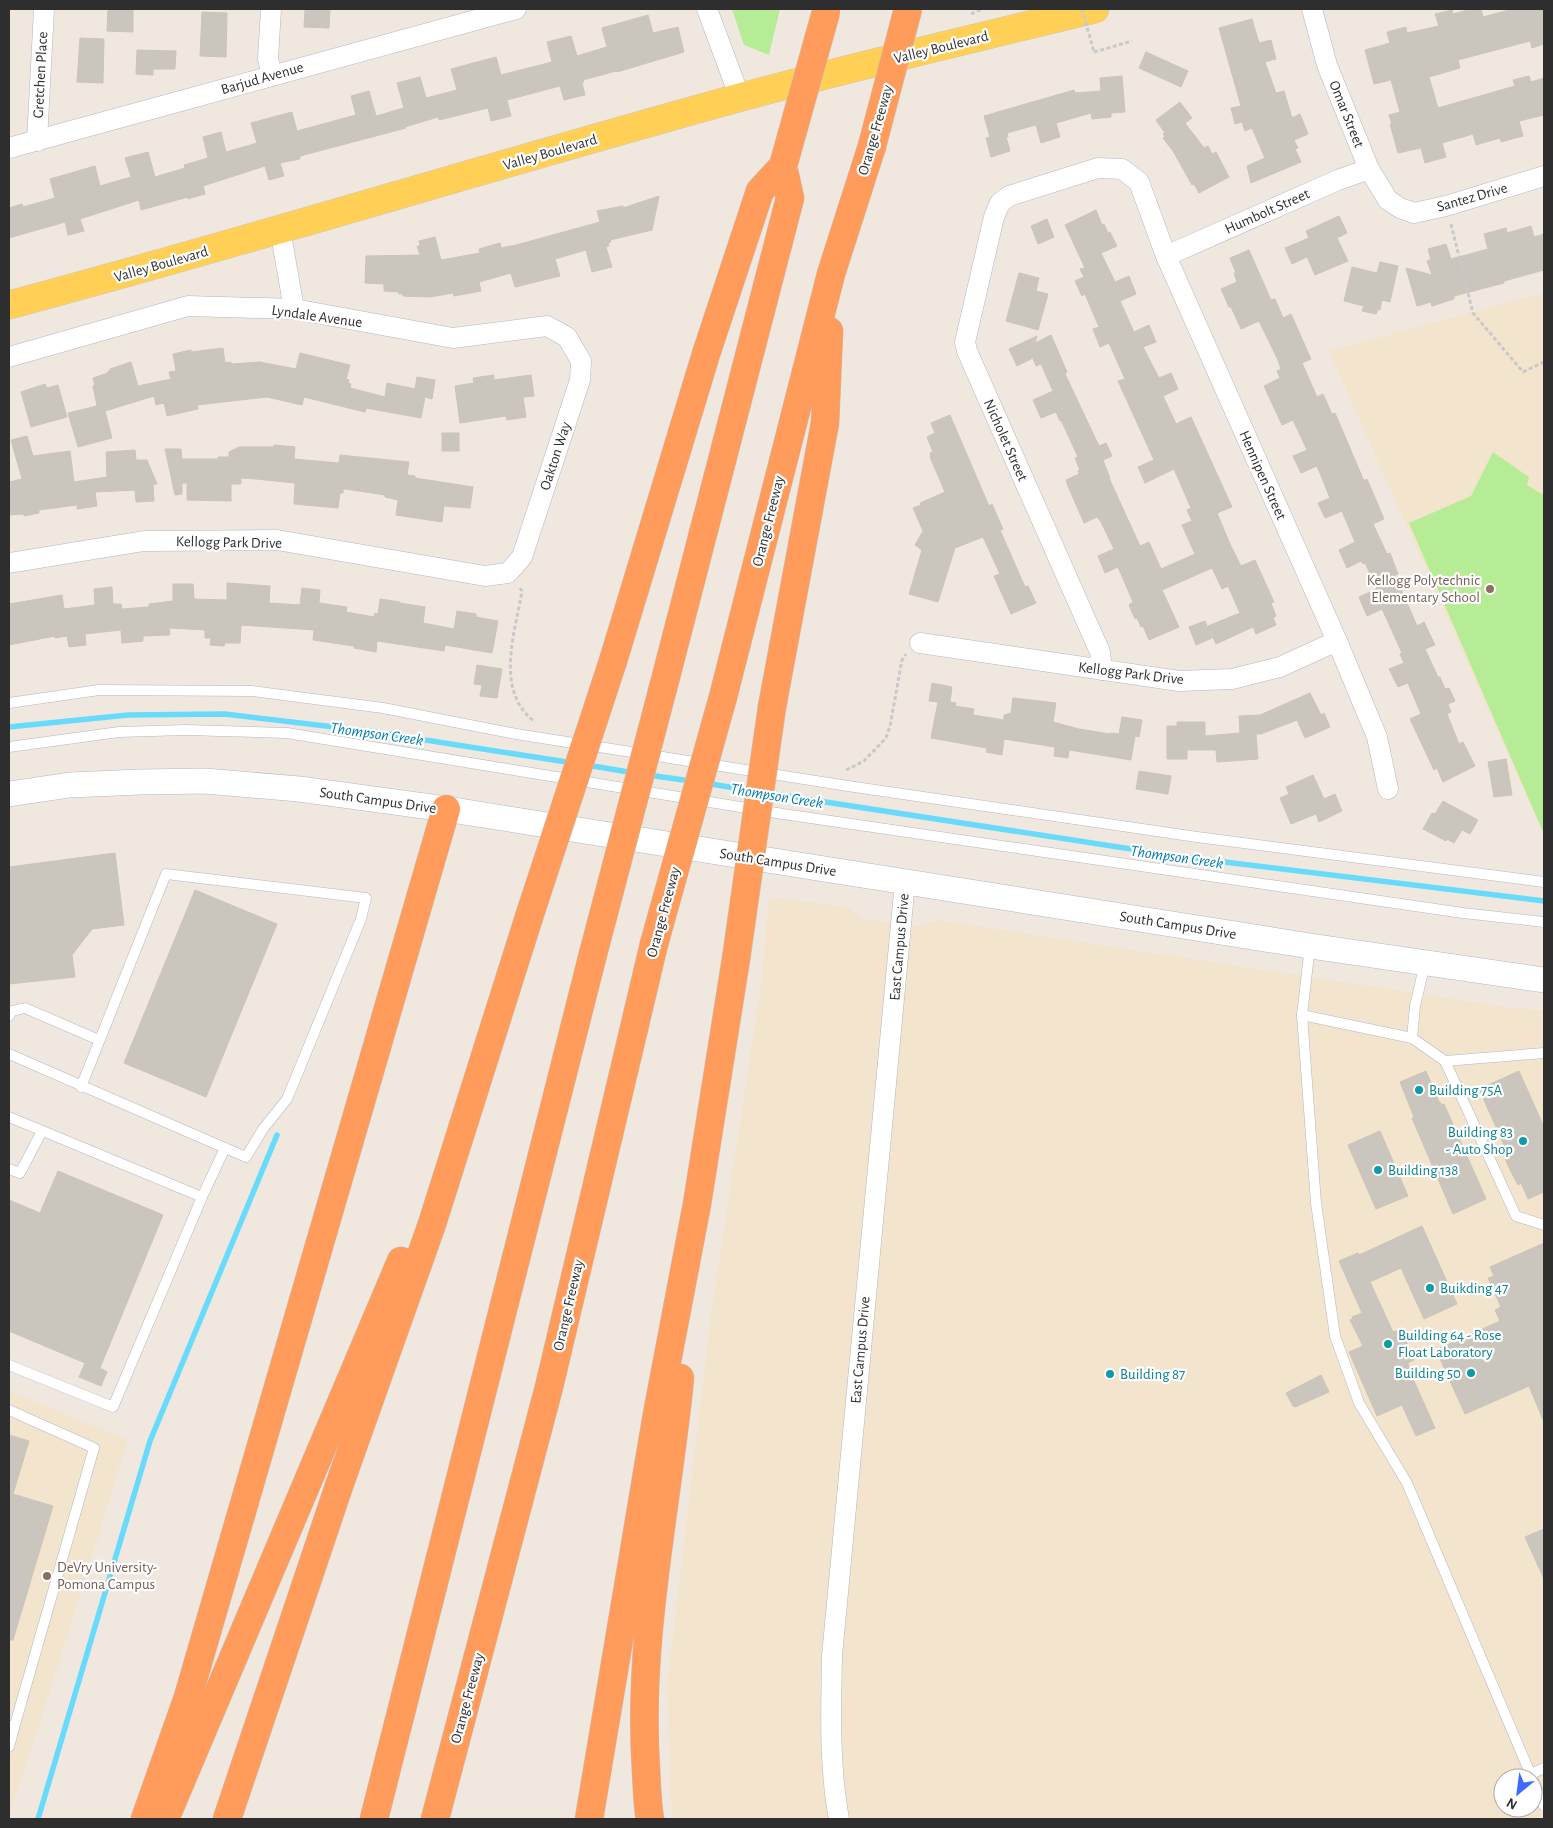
<svg xmlns="http://www.w3.org/2000/svg" width="1553" height="1828" font-family="'Alegreya Sans',sans-serif">
  <style>
    .education { fill: #f3e5cd; fill-rule: evenodd }
    .green { fill: #b7ec96 }
    .lines { fill: none; stroke-linecap: round; stroke-linejoin: round }
    .stream { stroke: #68dbfc; stroke-width: 5.5 }
    .building { fill: #cbc6bd; stroke: #ccc4b8 }
    .service-casing { stroke: #b3b6c2; stroke-width: 11 }
    .minor-casing { stroke: #b3b6c2; stroke-width: 21 }
    .tertiary-casing { stroke: #b3b6c2; stroke-width: 26 }
    .primary-casing { stroke: #c9c9c9; stroke-width: 29 }
    .motorway-casing { stroke: #c9c9c9; stroke-width: 29 }
    .path { stroke: #c9c9c9; stroke-width: 3; stroke-dasharray: 4 2.5; stroke-linecap: butt }
    .service { stroke: #fff; stroke-width: 10 }
    .minor { stroke: #fff; stroke-width: 20 }
    .tertiary { stroke: #fff; stroke-width: 25 }
    .primary { stroke: #ffd055; stroke-width: 28 }
    .motorway { stroke: #ff9b5b; stroke-width: 28 }
    .motorway-bridge-casing { stroke: #c9c9c9; stroke-width: 29; stroke-linecap: butt }
    .path-bridge { stroke: #c9c9c9; stroke-width: 3; stroke-dasharray: 4 2.5; stroke-linecap: butt }
    .motorway-bridge { stroke: #ff9b5b; stroke-width: 28 }
    .education-dot { fill: #8d6e63; stroke: #fff; stroke-width: 2 }
    .culture-dot { fill: #0f9aa8; stroke: #fff; stroke-width: 2 }
    .labels { text-anchor: middle; stroke-width: 4.5; stroke-linejoin: round; paint-order: stroke }
    .street-label { font-size: 15px; fill: #2e2e2e; stroke: #fff }
    .education-label { font-size: 15px; fill: #785e54; stroke: #fff; text-anchor: end }
    .culture-label { font-size: 15px; fill: #0d838f; stroke: #fff; text-anchor: start }
    .water-label { font-size: 16px; font-style: italic; fill: #007baf; stroke: #fff }
  </style>
  <rect width="100%" height="100%" fill="#f0e8df"/>
  <!-- education -->
  <g class="education">
    <path d="M1544 293V828L1541 829 1329 351Z"/>
    <path d="M769 897 847 907 865 919 918 926 938 920 1512 1008 1544 1010V1819H673L671 1798 667 1686 711 1314 761 985ZM1503 1778H1533V1808H1503Z"/>
    <path d="M9 1391 128 1440 43 1713 9 1816Z"/>
  </g>
  <!-- green -->
  <g class="green">
    <path d="M732 9H780L769 55 744 45Z"/>
    <path d="M1493 452 1529 477 1527 485 1544 495V834L1409 523 1471 496Z"/>
  </g>
  <g class="lines">
    <!-- stream -->
    <g class="stream">
      <path d="M9 727 128 715 225 714 368 731 573 763"/>
      <path d="M587 765 634 773"/>
      <path d="M648 775 691 781"/>
      <path d="M705 783 753 791"/>
      <path d="M767 793 1183 857 1544 901"/>
      <path d="M38 1819 150 1441 277 1135"/>
    </g>
  </g>
  <!-- building -->
  <g class="building">
    <path d="M108 9H133V32L107 31Z"/>
    <path d="M305 9H330L329 28 304 27Z"/>
    <path d="M1472 9H1481L1483 17 1513 9H1544V44L1532 48 1530 41 1458 60 1460 68 1429 77 1438 108 1515 86 1513 80 1529 76 1531 82 1544 78V115L1519 121 1523 136 1501 142 1500 138 1476 145 1473 134 1442 143 1446 157 1425 163 1421 148 1398 153 1390 124H1392L1389 115 1400 112 1391 80 1374 84 1365 50 1390 43 1387 32 1406 27 1407 33 1439 26 1435 14 1452 10 1453 14Z"/>
    <path d="M202 12 227 13 226 57 200 56Z"/>
    <path d="M648 15 653 33 678 27 684 52 617 72 616 71 583 80 584 82 582 83 585 95 564 100 560 86 507 100 511 116 491 121 488 108 439 120 438 117 405 127 406 128 300 156V159L280 163 284 176 269 180 265 166 203 186 205 194 188 199V197L141 210 139 200 80 219 84 231 68 235 65 222 9 238V208L22 204 23 207 55 198 50 179 95 166 100 186 131 177 125 158 148 152 155 177 185 168 184 165 208 158 203 137 221 132 226 152 257 143 251 123 273 117 292 112 297 131 356 115 351 96 369 91 376 116 404 108 397 83 420 77 426 98 457 90 451 69 496 57 501 75 552 62 547 42 571 36 577 56 607 47 602 28Z"/>
    <path d="M1252 19 1259 43 1271 40 1276 59 1265 62 1276 93 1284 91 1292 118 1300 114 1308 134 1294 140 1298 148 1295 149 1301 162 1251 183 1247 166 1265 158 1252 128 1245 131 1242 122 1235 124 1231 108 1241 106 1219 28Z"/>
    <path d="M80 38 104 39 103 83 77 82Z"/>
    <path d="M137 50 176 51 175 69H153V75L136 74Z"/>
    <path d="M1146 52 1188 71 1181 87 1139 68Z"/>
    <path d="M1122 76 1125 112 1111 113V117L1092 119 1091 113 1056 123 1060 137 1041 143 1036 125 1007 133 1008 137H1006L1010 151 991 157 986 138 990 137 984 116 1074 90 1075 93 1101 91 1100 78Z"/>
    <path d="M1180 102 1192 118 1185 123 1204 148 1208 146 1212 154 1216 152 1229 177 1199 193 1194 184 1192 185 1173 151 1163 138 1165 136 1163 134 1165 133 1156 120Z"/>
    <path d="M659 196 652 230 610 240 611 242 608 243 609 246 606 247 612 267 592 272 586 250 555 259 560 276 515 287 511 273 479 282 481 291 454 296 453 293 430 297 403 296V294H399V292L384 291V284L365 283 366 256 420 255 417 246H420L419 241 435 237 441 260 480 253 479 249 500 243 501 248 516 245 600 222 597 211 623 206V208Z"/>
    <path d="M1096 210 1102 225 1104 224 1108 233 1110 232 1117 246 1101 253 1115 282 1129 276 1136 294 1120 301 1134 332 1149 325 1156 342 1143 347 1159 378 1171 373 1178 389 1163 396 1176 424 1191 417 1232 507 1217 513 1230 544 1241 566 1255 560 1274 602 1271 603 1276 616 1273 618 1276 625 1256 634 1253 627 1216 644 1208 626 1240 613 1228 586 1222 589 1212 568 1162 590 1179 627 1149 640 1143 626 1141 627 1137 618 1135 619 1129 605 1133 602 1118 567 1105 573 1098 556 1114 549 1101 522 1097 517 1084 523 1068 486 1066 480 1079 474 1078 471 1080 470 1075 458 1078 457 1061 420 1060 421 1056 412 1041 418 1033 400 1053 391 1041 364 1036 366 1032 356 1031 359 1017 366 1009 349 1037 336 1035 343 1051 335 1067 372 1065 374 1099 446 1106 443 1112 456 1103 460 1110 478H1109L1140 546 1149 542 1161 569 1195 554 1182 525 1192 521 1187 510 1191 508 1174 469 1145 483 1138 467 1154 460 1118 381 1125 379 1109 343 1100 347 1093 329 1099 327 1085 294 1082 296 1075 281 1084 277 1080 269 1085 268 1065 225Z"/>
    <path d="M1339 216 1347 233 1337 238 1348 261 1315 275 1307 257 1292 264 1285 248 1309 238 1306 231Z"/>
    <path d="M1047 219 1054 237 1038 244 1031 226Z"/>
    <path d="M1531 226 1534 237 1544 234V270L1504 281V283L1454 296V299L1432 306 1431 302 1417 306 1406 268 1432 275 1427 261 1431 260 1428 249 1446 244 1451 259 1488 249 1484 234 1506 228 1507 233Z"/>
    <path d="M1249 250 1271 300 1275 299 1283 318 1291 314 1311 359 1302 363 1317 397 1323 394 1332 414 1335 413 1364 481 1367 479 1384 519 1373 524 1387 554 1390 553 1398 574 1395 575 1417 626 1424 622 1435 645 1425 649 1438 677H1440L1445 689 1449 688 1455 701 1448 704 1451 712 1447 714 1459 744 1463 742 1475 766 1443 782 1437 768 1434 770 1410 719 1421 714 1408 683 1398 687 1389 669 1404 663 1400 654 1402 653 1388 622 1382 609 1367 616 1359 597 1377 589 1365 563 1363 564 1361 561 1347 568 1339 550 1355 542 1342 511 1325 518 1318 503 1330 498 1317 466 1301 473 1293 456 1307 450 1293 420 1282 425 1264 386 1280 378 1277 371 1281 369 1278 360 1259 321 1241 329 1231 307H1229L1221 289 1237 282 1234 273H1236L1230 258Z"/>
    <path d="M1380 262 1398 266 1390 302 1382 300 1380 310 1378 309 1376 314 1362 311 1364 306 1344 301 1352 267 1377 273Z"/>
    <path d="M1019 273 1039 278 1036 291 1048 294 1038 330 1006 321Z"/>
    <path d="M223 348 225 363 231 362V364L260 362 296 369 300 353 350 365 346 379 349 380 348 383 351 384 350 388 385 397 387 383 415 389 417 377 435 380 432 399 425 397 421 418 366 408 365 412 304 397 302 405 267 397 197 405 198 409 167 416 164 403 156 405 154 396 105 411 112 438 78 447 68 413 97 406 93 386 95 385 93 378 108 373 107 372 110 371V369L131 362 138 386 171 379 169 372 176 371 173 354 191 350V352Z"/>
    <path d="M494 375V380L531 375 534 396 523 397 526 417 507 420 506 416 460 423 455 386 474 383 473 378Z"/>
    <path d="M45 384 47 388 58 385 67 417 31 427 21 392Z"/>
    <path d="M950 415 989 506 992 504 1003 529 1000 530 1025 587 1028 586 1036 603 1011 614 994 576 1000 574 983 537 955 548 938 602 909 594 922 550 915 545 923 531 913 508 921 505 920 503 945 492 930 457 931 456 930 453 933 452 927 437 935 433 931 423Z"/>
    <rect x="442" y="433" width="17" height="18"/>
    <path d="M27 436 33 456 70 451 74 482 107 477 106 452 135 450 136 460H147L157 484H153L154 501 136 502 135 490 95 492 97 506 77 509V505L39 510V513L24 516V514L9 515V482L22 479 11 440Z"/>
    <path d="M274 445 295 447 294 459 339 463 340 455 409 462 407 475 415 476V478L473 487 470 508 444 506 442 522 396 515 398 500 385 497V495L346 489H343V493H340L338 508 294 504 295 483 256 479 241 478V484H231V501L187 500V483H182V494L175 495 165 449H181L182 459H218V457H229V452L239 447H274Z"/>
    <path d="M227 583 270 586 269 603 300 605 302 588 320 590 319 603 347 607 346 612 374 617 375 613 378 614 380 599 400 602V603L425 607 423 623 454 629 457 611 476 614V617L498 621 492 653 445 645 444 651 377 641 376 652 354 648V646L313 640 314 630 241 625 240 643H225L224 646 210 645 211 638H205V630L169 628 170 635 143 636V641L122 643 121 630 85 634 86 645 69 647 67 636 55 638V636L9 645V604L62 595 64 609 95 605 94 589 112 587 113 604H121L122 609 149 607V604L173 601V584H193L194 599 227 600Z"/>
    <path d="M1205 621 1212 638 1196 645 1189 627Z"/>
    <path d="M477 665 502 669 497 698 480 696 482 685 474 684Z"/>
    <path d="M932 683 952 687 950 702 956 703 955 706 974 709 973 715 1004 720V715L1011 713 1013 698 1040 701 1056 703 1053 722 1079 729 1110 734 1111 733 1119 734 1122 717 1142 720 1139 737 1135 736 1131 760 1069 750 1068 758 1054 756 1055 747 1004 739 1002 755 986 752 987 748 931 738 938 702 929 701Z"/>
    <path d="M1310 693 1321 715 1324 713 1330 727 1305 738 1297 720 1261 734H1256L1258 759 1217 762 1216 750H1187V759H1167V726H1177V722H1205V736L1240 733 1239 716 1260 715Z"/>
    <path d="M1506 759 1512 795 1494 797 1488 762Z"/>
    <path d="M1139 771 1171 776 1168 794 1136 789Z"/>
    <path d="M1313 775 1324 799 1335 794 1342 811 1319 822 1316 814 1291 824 1280 798 1289 794 1286 787Z"/>
    <path d="M1443 801 1478 820 1470 834 1462 830 1454 843 1447 839 1446 841 1423 829 1432 813 1435 814Z"/>
    <path d="M115 853 124 925 92 929 72 955 75 977 9 984V867Z"/>
    <path d="M195 890 277 924 206 1097 124 1063Z"/>
    <path d="M1426 1071 1439 1102H1440L1442 1105 1444 1104 1486 1199 1453 1214 1412 1118 1414 1117 1400 1082Z"/>
    <path d="M1519 1071 1544 1127V1192L1528 1199 1521 1183 1518 1185 1510 1170 1504 1156 1508 1154 1479 1089Z"/>
    <path d="M1380 1131 1408 1196 1376 1209 1348 1145Z"/>
    <path d="M58 1171 163 1215 100 1368 107 1372 101 1386 79 1377 85 1363 9 1331V1200L40 1213Z"/>
    <path d="M1422 1226 1457 1304 1424 1319 1401 1268 1370 1282 1393 1332 1401 1329 1414 1360 1408 1363 1410 1372 1435 1428 1416 1436 1402 1405 1377 1416 1349 1352 1363 1346 1350 1320 1353 1319 1352 1317 1362 1313 1339 1261 1358 1253 1359 1255Z"/>
    <path d="M1544 1243V1422L1529 1386 1465 1414 1436 1350 1500 1321 1495 1310 1501 1307 1488 1278 1494 1276 1490 1267Z"/>
    <path d="M1321 1375 1329 1392 1295 1407 1293 1406 1286 1393Z"/>
    <path d="M9 1435 29 1441 13 1494 53 1506 13 1640H9Z"/>
    <path d="M1544 1529V1579L1525 1537Z"/>
  </g>
  <g class="lines">
    <defs>
      <g id="service">
        <path d="M9 703 99 690 252 691 383 708 516 734 848 786 1197 837 1544 882"/>
        <path d="M9 747 119 732 185 730 287 733 783 814 1463 913 1544 922"/>
        <path d="M1310 946 1302 1015 1412 1038 1445 1061 1516 1216 1544 1225"/>
        <path d="M1302 1015 1316 1203 1335 1336 1359 1403 1407 1483 1544 1806"/>
        <path d="M9 1016 12 1011 25 1008 99 1040"/>
        <path d="M1412 1038 1415 1006 1425 963"/>
        <path d="M9 1054 225 1148"/>
        <path d="M1445 1061 1544 1053"/>
        <path d="M9 1117 202 1197 225 1148 246 1157 263 1129 287 1099 361 919 366 898 166 874 81 1087"/>
        <path d="M9 1169 20 1173 42 1131"/>
        <path d="M9 1365 113 1407 202 1197"/>
        <path d="M9 1410 94 1448 14 1728"/>
        <path d="M9 1747 14 1728 10 1726"/>
        <path d="M1531 1774 1544 1768"/>
      </g>
      <g id="minor">
        <path d="M271 9 268 59 272 75"/>
        <path d="M707 9 740 98"/>
        <path d="M1312 9 1327 65 1369 169 1388 200 1400 208 1414 213 1446 206 1544 176"/>
        <path d="M37 141 44 9"/>
        <path d="M9 148 516 9"/>
        <path d="M280 229 294 309"/>
        <path d="M1166 256 1338 180 1369 169"/>
        <path d="M9 357 188 306 294 309 453 338 547 326 567 337 581 361 580 380 522 557 508 573 485 576 277 540 144 541 9 563"/>
        <path d="M920 643 1179 681 1232 679 1280 667 1337 641"/>
        <path d="M1102 670 1100 652 967 351 965 342 994 217 1000 203 1009 196 1098 168 1122 169 1139 182 1166 256 1337 641 1377 737 1388 789"/>
        <path d="M839 1819C829 1766 831 1710 832 1656L905 882"/>
      </g>
      <path id="tertiary" d="M9 794 70 785 140 782 205 781 299 789 446 809 1310 946 1544 980"/>
      <path id="primary" d="M9 305C253 240 494 165 738 98 856 66 976 38 1095 9"/>
      <g id="motorway">
        <path d="M613 661 706 354 760 191 783 166"/>
        <path d="M663 688 790 198 783 166"/>
        <path d="M723 697 831 274 872 146"/>
        <path d="M772 707 825 423 829 331"/>
        <path d="M145 1819 188 1697 446 809"/>
        <path d="M165 1819 401 1261"/>
        <path d="M227 1819 339 1486 432 1224 529 917"/>
        <path d="M374 1819 593 954"/>
        <path d="M435 1819 549 1387 654 944"/>
        <path d="M589 1819 657 1414 697 1204 736 959"/>
        <path d="M650 1819C647 1803 647 1786 646 1770 637 1639 667 1509 680 1378"/>
      </g>
    </defs>
    <!-- service casing -->
    <use href="#service" class="service-casing"/>
    <!-- minor casing -->
    <use href="#minor" class="minor-casing"/>
    <!-- tertiary casing -->
    <use href="#tertiary" class="tertiary-casing"/>
    <!-- primary casing -->
    <use href="#primary" class="primary-casing"/>
    <!-- motorway casing -->
    <use href="#motorway" class="motorway-casing"/>
    <!-- path -->
    <g class="path">
      <path d="M971 14 982 9"/>
      <path d="M1094 52 1132 41"/>
      <path d="M1451 224 1473 313 1523 372 1544 362"/>
      <path d="M520 588 522 591C515 633 494 691 535 722"/>
      <path d="M846 770 864 761 886 738 890 726 902 660 906 654"/>
    </g>
    <!-- service -->
    <use href="#service" class="service"/>
    <!-- minor -->
    <use href="#minor" class="minor"/>
    <!-- tertiary -->
    <use href="#tertiary" class="tertiary"/>
    <!-- primary -->
    <use href="#primary" class="primary"/>
    <!-- motorway -->
    <use href="#motorway" class="motorway"/>
    <defs>
      <g id="motorway-bridge">
        <path d="M872 146 908 9"/>
        <path d="M783 166 826 12"/>
        <path d="M529 917 613 661"/>
        <path d="M654 944 723 697"/>
        <path d="M593 954 663 688"/>
        <path d="M736 959 772 707"/>
      </g>
    </defs>
    <!-- motorway-bridge casing -->
    <use href="#motorway-bridge" class="motorway-bridge-casing"/>
    <!-- path-bridge -->
    <path class="path-bridge" d="M1082 9 1094 52"/>
    <!-- motorway-bridge -->
    <use href="#motorway-bridge" class="motorway-bridge"/>
  </g>
  <!-- markers -->
  <g class="education-dot">
    <circle cx="1490" cy="589" r="5"/>
    <circle cx="47" cy="1576" r="5"/>
  </g>
  <g class="culture-dot">
    <circle cx="1419" cy="1090" r="5"/>
    <circle cx="1523" cy="1141" r="5"/>
    <circle cx="1378" cy="1170" r="5"/>
    <circle cx="1430" cy="1288" r="5"/>
    <circle cx="1388" cy="1344" r="5"/>
    <circle cx="1471" cy="1373" r="5"/>
    <circle cx="1110" cy="1374" r="5"/>
  </g>
  <g class="labels">
    <!-- street labels -->
    <g class="street-label">
      <text transform="translate(941 47) rotate(-14)" y="5">Valley Boulevard</text>
      <text transform="translate(40 75) rotate(-87)" y="5">Gretchen Place</text>
      <text transform="translate(262 78) rotate(-16)" y="5">Barjud Avenue</text>
      <text transform="translate(1347 114) rotate(68)" y="5">Omar Street</text>
      <text transform="translate(875 130) rotate(-74)" y="5">Orange Freeway</text>
      <text transform="translate(550 152) rotate(-16)" y="5">Valley Boulevard</text>
      <text transform="translate(1472 197) rotate(-16)" y="5">Santez Drive</text>
      <text transform="translate(1267 211) rotate(-24)" y="5">Humbolt Street</text>
      <text transform="translate(161 264) rotate(-16)" y="5">Valley Boulevard</text>
      <text transform="translate(317 316) rotate(8)" y="5">Lyndale Avenue</text>
      <text transform="translate(1006 440) rotate(66)" y="5">Nicholet Street</text>
      <text transform="translate(555 456) rotate(-72)" y="5">Oakton Way</text>
      <text transform="translate(1263 475) rotate(66)" y="5">Hennipen Street</text>
      <text transform="translate(768 521) rotate(-76)" y="5">Orange Freeway</text>
      <text transform="translate(229 542) rotate(1)" y="5">Kellogg Park Drive</text>
      <text transform="translate(1131 673) rotate(7)" y="5">Kellogg Park Drive</text>
      <text transform="translate(378 800) rotate(8)" y="5">South Campus Drive</text>
      <text transform="translate(778 862) rotate(9)" y="5">South Campus Drive</text>
      <text transform="translate(663 912) rotate(-75)" y="5">Orange Freeway</text>
      <text transform="translate(1178 925) rotate(9)" y="5">South Campus Drive</text>
      <text transform="translate(899 947) rotate(-85)" y="5">East Campus Drive</text>
      <text transform="translate(568 1305) rotate(-77)" y="5">Orange Freeway</text>
      <text transform="translate(860 1350) rotate(-85)" y="5">East Campus Drive</text>
      <text transform="translate(467 1698) rotate(-75)" y="5">Orange Freeway</text>
    </g>
    <!-- education labels -->
    <g class="education-label">
      <text x="1480" y="585">Kellogg Polytechnic<tspan x="1480" dy="17">Elementary School</tspan></text>
      <text x="57" y="1572" text-anchor="start">DeVry University-<tspan x="57" dy="17">Pomona Campus</tspan></text>
    </g>
    <!-- culture labels -->
    <g class="culture-label">
      <text x="1429" y="1095">Building 75A</text>
      <text x="1513" y="1137" text-anchor="end">Building 83<tspan x="1513" dy="17">- Auto Shop</tspan></text>
      <text x="1388" y="1175">Building 138</text>
      <text x="1440" y="1293">Buikding 47</text>
      <text x="1398" y="1340">Building 64 - Rose<tspan x="1398" dy="17">Float Laboratory</tspan></text>
      <text x="1461" y="1378" text-anchor="end">Building 50</text>
      <text x="1120" y="1379">Building 87</text>
    </g>
    <!-- water labels -->
    <g class="water-label">
      <text transform="translate(377 733) rotate(8)" y="6">Thompson Creek</text>
      <text transform="translate(777 795) rotate(9)" y="6">Thompson Creek</text>
      <text transform="translate(1177 856) rotate(8)" y="6">Thompson Creek</text>
    </g>
  </g>
  <!-- border -->
  <rect width="1553" height="1828" fill="none" stroke="#2e2e2e" stroke-width="20"/>
  <!-- north arrow -->
  <g transform="translate(1518 1793) rotate(209)"><circle r="24" fill="#ffffff" stroke="#ababab"/>
  <path d="M0-4L9 19L0 12L-9 19Z" fill="#3d6aff"/>
  <text y="-8" font-size="14" font-weight="bold" text-anchor="middle" fill="#2e2e2e">N</text>
  </g>
</svg>
